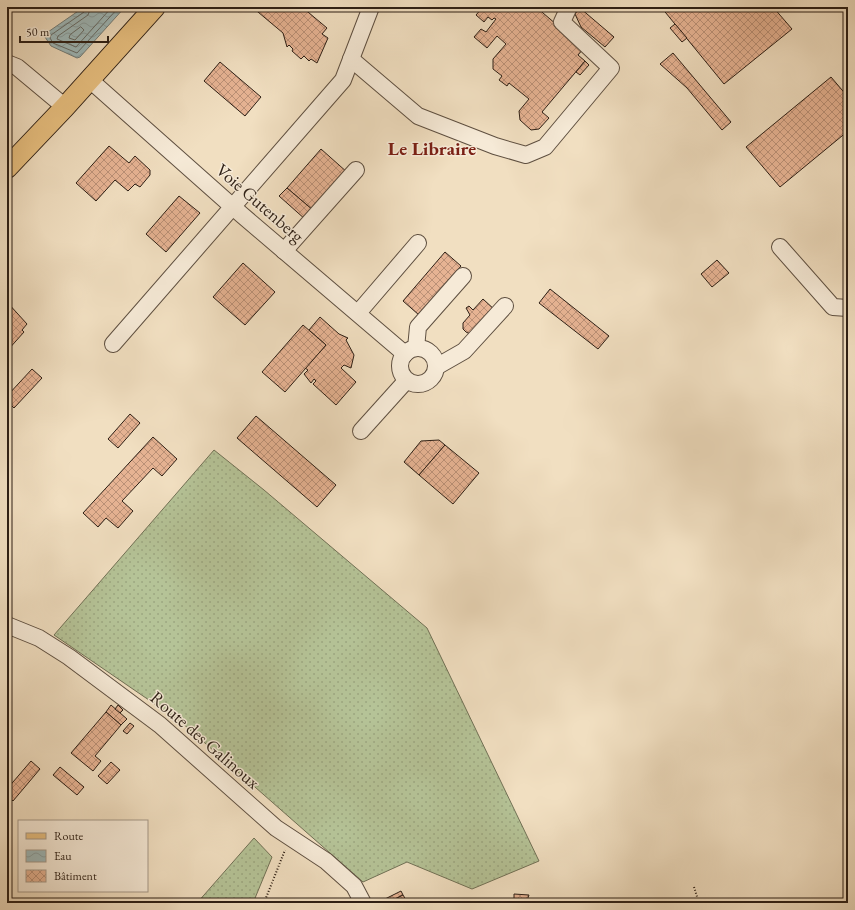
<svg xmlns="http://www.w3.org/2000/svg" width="855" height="910" font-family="'EB Garamond',serif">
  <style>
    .grass { fill: url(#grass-dots); stroke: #717156 }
    .water { fill: url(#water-waves); stroke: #717c79 }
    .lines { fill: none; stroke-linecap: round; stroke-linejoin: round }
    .shore { stroke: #666c68; stroke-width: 1 }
    .building { fill: url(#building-cross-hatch); stroke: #2d1f15 }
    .minor-casing { stroke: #5e4f40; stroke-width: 18 }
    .major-casing { stroke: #2d1f15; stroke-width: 22 }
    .path { stroke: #2d1f15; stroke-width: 2; stroke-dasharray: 1 2; stroke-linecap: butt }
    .minor { stroke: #f6ead7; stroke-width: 16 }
    .major { stroke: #e8c080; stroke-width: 20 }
    .rail { stroke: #2d1f15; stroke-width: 3; stroke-dasharray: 7 7; stroke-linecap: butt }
    .labels { text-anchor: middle; stroke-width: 3; stroke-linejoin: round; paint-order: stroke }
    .street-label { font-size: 18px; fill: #2d1f15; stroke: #f6ead7 }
    .neighbourhood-label { font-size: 19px; font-weight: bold; fill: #7a1f14; stroke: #f6ead7 }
  </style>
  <defs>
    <pattern id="grass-dots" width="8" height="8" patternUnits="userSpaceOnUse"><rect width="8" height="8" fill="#b5c397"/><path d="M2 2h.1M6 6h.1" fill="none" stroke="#9ca781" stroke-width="1.8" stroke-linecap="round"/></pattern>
    <pattern id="water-waves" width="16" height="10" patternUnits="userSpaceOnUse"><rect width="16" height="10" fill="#9ebabc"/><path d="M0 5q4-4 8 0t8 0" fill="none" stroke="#889fa1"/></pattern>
    <pattern id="building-cross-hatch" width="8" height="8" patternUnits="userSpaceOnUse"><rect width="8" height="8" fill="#e6b393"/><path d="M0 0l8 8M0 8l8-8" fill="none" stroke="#bb9177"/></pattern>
  </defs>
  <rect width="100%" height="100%" fill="#f1dfc1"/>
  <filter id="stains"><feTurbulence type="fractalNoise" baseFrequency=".005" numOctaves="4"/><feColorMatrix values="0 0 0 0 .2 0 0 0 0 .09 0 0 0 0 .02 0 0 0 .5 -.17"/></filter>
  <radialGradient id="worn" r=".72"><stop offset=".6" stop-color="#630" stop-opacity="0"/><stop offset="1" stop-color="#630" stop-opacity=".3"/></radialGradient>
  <!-- grass -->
  <g class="grass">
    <path d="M214 450 264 490 427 628 539 861 472 889 407 862 363 882 181 722 54 635Z"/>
    <path d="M254 838 272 857 253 903H197Z"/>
  </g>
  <!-- water -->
  <path class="water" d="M84 7H125L80 57 77 58 51 46 45 37 48 32Z"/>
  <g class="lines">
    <!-- shore -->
    <g class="shore">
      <path d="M86 7 84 12 51 35 50 38 53 43 77 53 119 7"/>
      <path d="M91 7 88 15 58 36 57 39 76 47 112 7"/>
      <path d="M81 27 84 30 75 40 69 38 70 35Z"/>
    </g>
  </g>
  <!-- building -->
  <g class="building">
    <path d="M252 7H302L327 28 322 34 328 38 317 63 311 59 309 61 304 56 301 59 292 51 293 49 289 45 287 47 283 33Z"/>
    <path d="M483 7H536L584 48 578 55 585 61 542 112 549 118 539 129 531 130 520 120 519 111 529 99 509 83 507 86 499 80 502 76 493 69V59L506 44 497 36 487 48 474 37 481 29 486 32 496 19 494 18 492 20 488 17 484 22 476 15Z"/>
    <path d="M661 7H773L792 29 724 84Z"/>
    <path d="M580 8 614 37 605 47 581 27 575 14Z"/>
    <path d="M675 24 687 38 682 42 670 28Z"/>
    <path d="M673 53 731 122 722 130 687 88 660 64Z"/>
    <path d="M585 61 589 65 580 75 576 72Z"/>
    <path d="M220 62 261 97 245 116 204 81Z"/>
    <path d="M831 77 848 97V131L780 187 746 147Z"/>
    <path d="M109 146 129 163 135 156 150 170V175L140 187 135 184 128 191 115 180 96 201 76 183Z"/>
    <path d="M321 149 348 173 314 211 287 188Z"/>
    <path d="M287 188 314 211 306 220 279 196Z"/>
    <path d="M179 196 200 213 166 252 146 234Z"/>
    <path d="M445 252 461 266 419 315 403 301Z"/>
    <path d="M717 260 729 273 712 287 701 274Z"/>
    <path d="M243 263 275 292 245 325 213 297Z"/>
    <path d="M550 289 609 336 598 349 539 303Z"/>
    <path d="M483 299 496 311 470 334 466 332 463 329V323L470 315 466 308 469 306 473 310Z"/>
    <path d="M7 302 27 324 22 330 24 332 7 351V323L10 320 7 317Z"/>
    <path d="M320 317 339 334 348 338 346 340 354 355 351 368 344 365 341 368 356 382 336 405 313 384 316 381 314 379 311 383 304 374 308 370 305 368 326 345 309 330Z"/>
    <path d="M303 325 326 345 285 392 262 372Z"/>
    <path d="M32 369 42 378 14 408 7 401V396Z"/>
    <path d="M130 414 140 423 118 448 108 439Z"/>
    <path d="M256 416 336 485 317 507 237 438Z"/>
    <path d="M153 437 177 459 162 476 153 468 122 501 133 511 118 528 106 518 98 527 83 513Z"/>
    <path d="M439 440 445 445 419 475 404 462 421 441Z"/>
    <path d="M445 445 479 473 453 504 419 475Z"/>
    <path d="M111 705 127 719 121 725 106 712Z"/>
    <path d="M118 705 123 710 120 713 115 709Z"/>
    <path d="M106 712 121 725 95 756 101 761 93 771 71 753Z"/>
    <path d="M130 723 134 726 127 734 123 731Z"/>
    <path d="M31 761 40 769 13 801 7 795V789Z"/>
    <path d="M111 762 120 770 107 784 98 776Z"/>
    <path d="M60 767 84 787 77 795 53 775Z"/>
    <path d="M401 891 403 895 387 903H383L381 901Z"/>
    <path d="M514 894 529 895 526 903H514Z"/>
    <path d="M403 895 408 903H387Z"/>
  </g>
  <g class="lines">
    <defs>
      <g id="minor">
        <path d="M351 59 418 116 495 146 526 155 545 147 611 68 562 22 568 9 565 7"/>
        <path d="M7 63 17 67 65 107"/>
        <path d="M90 80 242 215 405 354"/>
        <path d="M780 247 833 307 848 308"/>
        <path d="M284 251 356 170"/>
        <path d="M358 313 418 243"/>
        <path d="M113 344 343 80 371 7"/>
        <circle cx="418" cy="366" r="18"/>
        <path d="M416 348 418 327 463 276"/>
        <path d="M436 367 464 351 505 306"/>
        <path d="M361 431 406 381"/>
        <path d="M7 625 39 638 69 657 160 725 276 828 326 861 354 886 363 903"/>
      </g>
      <path id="major" d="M7 168 65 107 155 7"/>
    </defs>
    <!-- minor casing -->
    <use href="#minor" class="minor-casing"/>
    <!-- major casing -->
    <use href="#major" class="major-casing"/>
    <!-- path -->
    <g class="path">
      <path d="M694 887 699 903"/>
      <path d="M264 903 285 850"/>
    </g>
    <!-- minor -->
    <use href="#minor" class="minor"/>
    <!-- major -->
    <use href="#major" class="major"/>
    <!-- rail -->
    <path class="rail" d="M7 13 15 7"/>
  </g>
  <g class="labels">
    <!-- street labels -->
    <g class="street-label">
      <text transform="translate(260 203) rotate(41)" y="6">Voie Gutenberg</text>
      <text transform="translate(205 740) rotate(41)" y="6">Route des Galinoux</text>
    </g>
    <!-- neighbourhood labels -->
    <g class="neighbourhood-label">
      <text x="432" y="155">Le Libraire</text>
    </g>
  </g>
  <!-- margin -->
  <rect width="855" height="910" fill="none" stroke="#f1dfc1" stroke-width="24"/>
  <rect x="8" y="8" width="839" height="894" fill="none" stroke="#2d1f15" stroke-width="2"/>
  <rect x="12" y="12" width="831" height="886" fill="none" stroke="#2d1f15"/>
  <!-- legend -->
  <rect x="18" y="820" width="130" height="72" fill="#f6ead7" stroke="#a69989"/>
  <rect x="26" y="833" width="20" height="6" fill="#e8c080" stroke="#a69989"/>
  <text x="54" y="840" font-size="12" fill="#2d1f15">Route</text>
  <rect x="26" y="850" width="20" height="12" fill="url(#water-waves)" stroke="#a69989"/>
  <text x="54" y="860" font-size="12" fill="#2d1f15">Eau</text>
  <rect x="26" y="870" width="20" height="12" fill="url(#building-cross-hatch)" stroke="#a69989"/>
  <text x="54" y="880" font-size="12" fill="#2d1f15">Bâtiment</text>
  <!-- scale -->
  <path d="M20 36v6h88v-6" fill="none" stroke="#2d1f15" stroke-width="2"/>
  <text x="26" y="36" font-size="12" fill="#2d1f15" stroke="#f6ead7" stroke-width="3" paint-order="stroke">50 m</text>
  <rect width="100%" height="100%" filter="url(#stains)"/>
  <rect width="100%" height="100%" fill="url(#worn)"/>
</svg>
